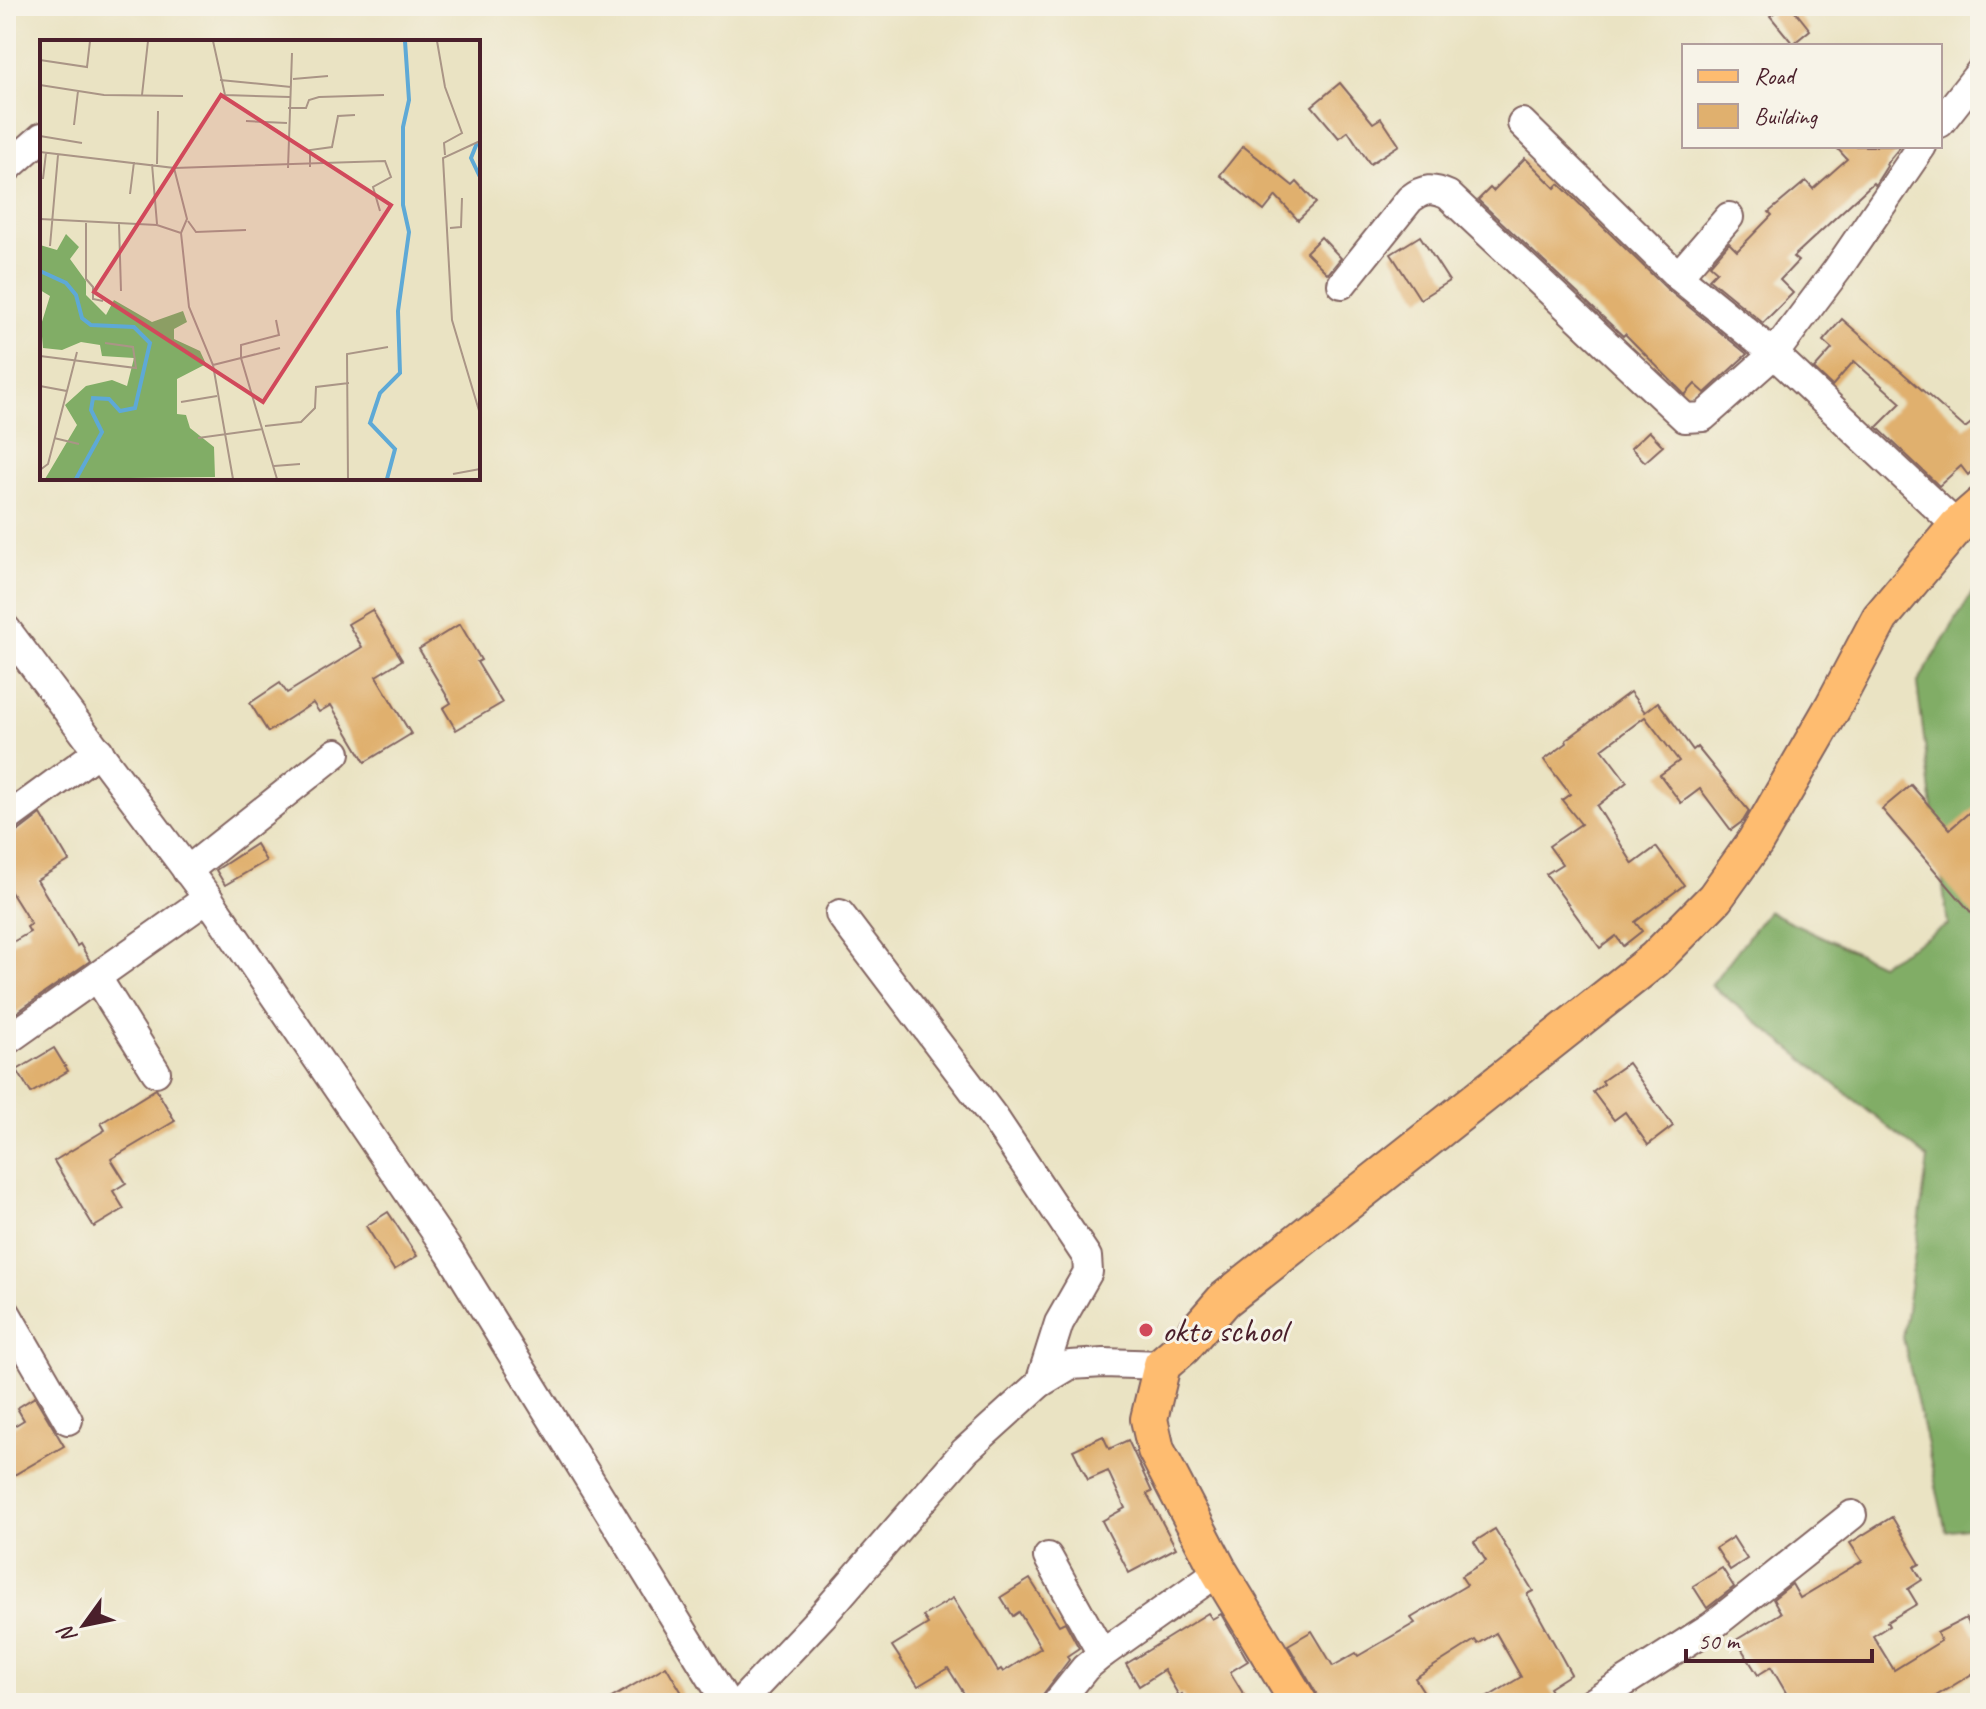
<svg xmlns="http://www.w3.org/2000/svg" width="1986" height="1709" font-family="Caveat,sans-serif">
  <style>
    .forest { fill: #81ad66; stroke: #666648; stroke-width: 2 }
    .building { fill: #e0b06e }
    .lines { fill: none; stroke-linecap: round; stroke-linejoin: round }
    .minor-casing { stroke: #826460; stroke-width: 32 }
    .major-casing { stroke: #826460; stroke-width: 40 }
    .minor { stroke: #fff; stroke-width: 28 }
    .major { stroke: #febc70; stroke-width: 36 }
    .poi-dot { fill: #d1495b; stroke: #f7f3e8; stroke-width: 3 }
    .labels { text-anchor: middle; stroke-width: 6; stroke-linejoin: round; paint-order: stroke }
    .poi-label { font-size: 34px; fill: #4a1f2b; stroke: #f7f3e8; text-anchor: start }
    .inset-river { fill: none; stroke: #5ea9d6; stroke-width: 4 }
    .inset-road { fill: none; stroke: #aa9586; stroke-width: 2 }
    .view { fill: #d1495b; fill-opacity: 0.15; stroke: #d1495b; stroke-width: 4 }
    .inset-edge { fill: none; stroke: #4a1f2b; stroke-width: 4 }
  </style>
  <rect width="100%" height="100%" fill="#f7f3e8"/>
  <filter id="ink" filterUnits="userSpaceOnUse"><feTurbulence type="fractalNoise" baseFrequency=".0125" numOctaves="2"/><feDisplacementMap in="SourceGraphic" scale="16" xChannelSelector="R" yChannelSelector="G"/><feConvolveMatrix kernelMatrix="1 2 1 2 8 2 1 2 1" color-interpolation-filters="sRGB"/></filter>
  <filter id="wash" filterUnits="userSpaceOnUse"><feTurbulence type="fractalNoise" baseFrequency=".006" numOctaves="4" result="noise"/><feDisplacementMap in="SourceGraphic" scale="32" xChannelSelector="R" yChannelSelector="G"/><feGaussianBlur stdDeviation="1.8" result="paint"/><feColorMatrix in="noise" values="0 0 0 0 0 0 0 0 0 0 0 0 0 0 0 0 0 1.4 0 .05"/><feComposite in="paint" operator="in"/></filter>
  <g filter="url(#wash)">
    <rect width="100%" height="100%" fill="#eae3c3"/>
    <!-- forest -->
    <path class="forest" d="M1980 580V1526L1946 1531 1903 1338 1928 1159 1711 985 1768 911 1880 964 1948 925 1917 684Z"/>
    <g id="blocks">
      <!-- building -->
      <g class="building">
        <path d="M1783 6H1791L1810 30 1793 44 1770 16Z"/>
        <path d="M1340 83 1373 123 1381 118 1399 145 1370 164 1348 131 1339 138 1312 106Z"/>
        <path d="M1243 146 1293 186 1297 182 1316 203 1298 220 1276 196 1264 211 1220 175Z"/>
        <path d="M1835 146H1901L1886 164 1887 166 1875 185 1873 183 1793 257 1798 261 1780 280 1793 293 1763 323 1709 279 1717 271 1710 265 1729 243 1737 251 1772 215 1769 212 1806 181 1813 189 1847 159Z"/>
        <path d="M1525 158 1555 188 1559 184 1667 289 1747 354 1705 393 1695 384 1685 395 1625 334 1623 336 1478 200 1490 188 1493 191Z"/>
        <path d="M1420 236 1449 281 1420 299 1391 254Z"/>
        <path d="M1321 237 1341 258 1328 274 1306 252Z"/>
        <path d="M1842 319 1965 428 1980 416V463L1968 475 1961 466 1939 486 1877 427 1901 403 1854 361 1832 386 1814 369 1832 349 1823 341Z"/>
        <path d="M1649 431 1663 446 1645 462 1631 448Z"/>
        <path d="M372 610 402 660 376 676 411 734 365 762 331 705 319 712 313 703 268 732 250 703 280 683 287 693 362 647 348 624Z"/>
        <path d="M460 624 481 660 477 662 502 703 456 730 443 708 451 703 419 649Z"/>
        <path d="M1630 692 1645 712 1658 702 1693 750 1697 747 1749 811 1743 821 1731 830 1700 789 1681 803 1660 775 1679 761 1645 717 1602 749 1627 782 1597 806 1633 864 1656 847 1684 885 1635 922 1642 931 1623 946 1616 936 1600 948 1546 874 1562 864 1549 846 1581 824 1562 800 1570 794 1544 760 1567 743 1566 740Z"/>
        <path d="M1911 785 1950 829 1980 803V923L1882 809Z"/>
        <path d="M41 814 69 861 37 880 77 946 80 944 90 961 6 1020V946L30 932 27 927 31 924 6 884V836L16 833Z"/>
        <path d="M256 844 266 861 225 885 216 870Z"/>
        <path d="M54 1048 68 1071 31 1093 17 1070Z"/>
        <path d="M1628 1063 1673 1126 1648 1145 1625 1112 1614 1120 1593 1092 1604 1084 1602 1081Z"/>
        <path d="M156 1089 175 1121 111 1159 126 1183 113 1191 124 1209 94 1227 54 1161 105 1130 101 1123Z"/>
        <path d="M388 1212 417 1256 394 1270 366 1226Z"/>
        <path d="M35 1397 64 1446 14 1475 6 1460V1431L24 1420 17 1408Z"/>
        <path d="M1103 1436 1109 1449 1128 1440 1152 1492 1147 1494 1176 1548 1129 1573 1102 1521 1125 1508 1108 1471 1088 1480 1073 1450Z"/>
        <path d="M1892 1517 1920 1564 1914 1567 1922 1580 1908 1589 1917 1604 1887 1622 1889 1626 1873 1636 1894 1670 1941 1641 1937 1633 1966 1618 1980 1644V1669L1936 1696 1941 1703H1792L1771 1667 1758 1675 1736 1640 1781 1613 1773 1599 1792 1584 1800 1598 1862 1561 1850 1543Z"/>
        <path d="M1495 1529 1533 1591 1527 1594 1571 1674 1549 1688 1558 1703H1478L1521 1677 1496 1633 1478 1644 1475 1640 1415 1678 1431 1703H1322L1288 1645 1312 1631 1333 1666 1356 1653 1358 1656 1415 1623 1411 1618 1467 1585 1461 1576 1486 1561 1474 1542Z"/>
        <path d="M1733 1537 1747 1559 1730 1570 1716 1548Z"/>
        <path d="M1722 1568 1734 1587 1707 1608 1693 1586Z"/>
        <path d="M1030 1579 1059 1625 1065 1622 1079 1648 1067 1656 1069 1660 1041 1697 1032 1703H970L948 1668 918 1686 892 1646 928 1624 923 1616 953 1598 998 1671 1001 1669 1003 1672 1041 1648 1019 1612 1013 1616 1001 1597Z"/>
        <path d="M1208 1613 1212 1619 1221 1614 1248 1661 1230 1672 1249 1703H1187L1182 1694 1179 1696 1164 1670 1139 1686 1126 1664Z"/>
        <path d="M666 1666 688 1703H603Z"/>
      </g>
    </g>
  </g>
  <g filter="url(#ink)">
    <use href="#blocks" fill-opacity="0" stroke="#826460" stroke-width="2"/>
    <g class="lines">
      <defs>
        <g id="minor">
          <path d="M1940 123 1980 72"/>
          <path d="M1922 146 1837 270 1774 354 1957 526"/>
          <path d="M6 169 42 137"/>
          <path d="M1678 276 1729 217"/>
          <path d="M1342 284 1410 199C1424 188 1433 188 1448 195L1685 418 1703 417 1774 354 1678 276 1522 123"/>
          <path d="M6 629 208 898 450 1253 727 1703"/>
          <path d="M6 819 99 751"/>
          <path d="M187 871 336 753"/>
          <path d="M840 914 995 1119 1087 1257 1088 1272 1059 1323 1040 1383"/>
          <path d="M97 978 156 1072"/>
          <path d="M6 1041 208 898"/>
          <path d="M6 1313 68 1420"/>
          <path d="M1048 1557 1102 1654"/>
          <path d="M740 1703 822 1616 965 1451 1040 1383 1070 1365 1104 1363 1162 1365"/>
          <path d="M1057 1703 1085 1668 1102 1654 1219 1571"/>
          <path d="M1592 1703 1712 1626 1852 1515"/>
        </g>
        <path id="major" d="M1299 1703 1219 1571 1156 1450 1149 1419 1162 1365 1183 1347 1224 1300 1655 959 1715 898 1755 842 1833 707 1880 618 1957 526 1980 506"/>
      </defs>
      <!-- minor casing -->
      <use href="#minor" class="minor-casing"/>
      <!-- major casing -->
      <use href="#major" class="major-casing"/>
      <!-- minor -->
      <use href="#minor" class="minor"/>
      <!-- major -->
      <use href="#major" class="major"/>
    </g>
  </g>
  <!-- markers -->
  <circle class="poi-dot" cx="1146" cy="1330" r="8"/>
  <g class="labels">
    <!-- poi labels -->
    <g class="poi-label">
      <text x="1162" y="1342">okto school</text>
    </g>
  </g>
  <!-- overview -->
  <g transform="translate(40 40)">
    <rect width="440" height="440" fill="#eae3c3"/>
    <path d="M26 194 39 207 30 219 46 241V255L66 275 74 260 112 282 143 271 147 282 134 289V299L160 311 166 324 137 339V374L146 375 150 388 174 407 175 437 5 439 37 385 25 365 46 346 72 340 87 346 94 318 62 316 60 305 41 302 22 310 3 308 1 285 10 256 0 250V205L17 210Z" fill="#81ad66"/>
    <path class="inset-river" d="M437 103 431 118 440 137M0 231 26 243 36 255 42 278 51 285 94 287 110 303 95 368 80 371 69 359 53 358 51 370 62 392 36 439M347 439 355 409 330 383 340 353 360 333 358 271 369 192 363 165V87L369 60 365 1"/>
    <path class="inset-road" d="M173 1 185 55 250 57M397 1 405 47 422 93 404 103 405 115M0 20 47 27 50 1M253 39 288 36M180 40 251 47M0 45 64 55 143 56M102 55 108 1M248 68H266L269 60 279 57 344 55M206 81 247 83M34 85 38 51M0 96 42 103M440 101 403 118 412 280 440 374M0 112 134 128 147 179 141 193M112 124 117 184M117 124 118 71M270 127V110L292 107 298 76 315 75M134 128 345 121 351 137 333 147 340 171M248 128 252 13M3 139 6 113M90 154 94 122M0 179 117 185 141 193 149 267 173 325 193 439M148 181 156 192 206 190M46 183V239L53 247V259L63 261M79 184 81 251M410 188 421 187 422 158M10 206 18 115M236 280 239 295 201 305V318L240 308M0 316 96 328 93 307 65 303M173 325 201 318 237 439M0 346 27 351 37 312M141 362 177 356M225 386 261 382 275 368 276 347 309 343M14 398 39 404M158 398 223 389M234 426 260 424M0 430 8 424 27 351M413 434 440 429M308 439 307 314 348 307"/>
    <path class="view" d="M181 55 351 165 223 362 54 252Z"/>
    <rect width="440" height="440" class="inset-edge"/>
  </g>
  <!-- margin -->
  <rect width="1986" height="1709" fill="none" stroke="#f7f3e8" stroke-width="32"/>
  <!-- legend -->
  <rect x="1682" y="44" width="260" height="104" fill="#f7f3e8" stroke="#b29e9c" stroke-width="2"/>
  <rect x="1698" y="70" width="40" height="12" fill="#febc70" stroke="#b29e9c" stroke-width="2"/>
  <text x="1754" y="84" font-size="24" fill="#4a1f2b">Road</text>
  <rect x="1698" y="104" width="40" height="24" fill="#e0b06e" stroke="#b29e9c" stroke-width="2"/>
  <text x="1754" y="124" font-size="24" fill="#4a1f2b">Building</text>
  <!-- north arrow -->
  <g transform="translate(84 1625) rotate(237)" stroke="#f7f3e8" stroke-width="6" paint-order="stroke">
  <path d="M0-6L14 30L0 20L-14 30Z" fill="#4a1f2b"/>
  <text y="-12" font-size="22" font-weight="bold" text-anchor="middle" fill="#4a1f2b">N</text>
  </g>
  <!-- scale -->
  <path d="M1686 1649v12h186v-12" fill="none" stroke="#4a1f2b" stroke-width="4"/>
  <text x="1698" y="1649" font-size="24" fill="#4a1f2b" stroke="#f7f3e8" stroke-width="6" paint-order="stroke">50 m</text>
</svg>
